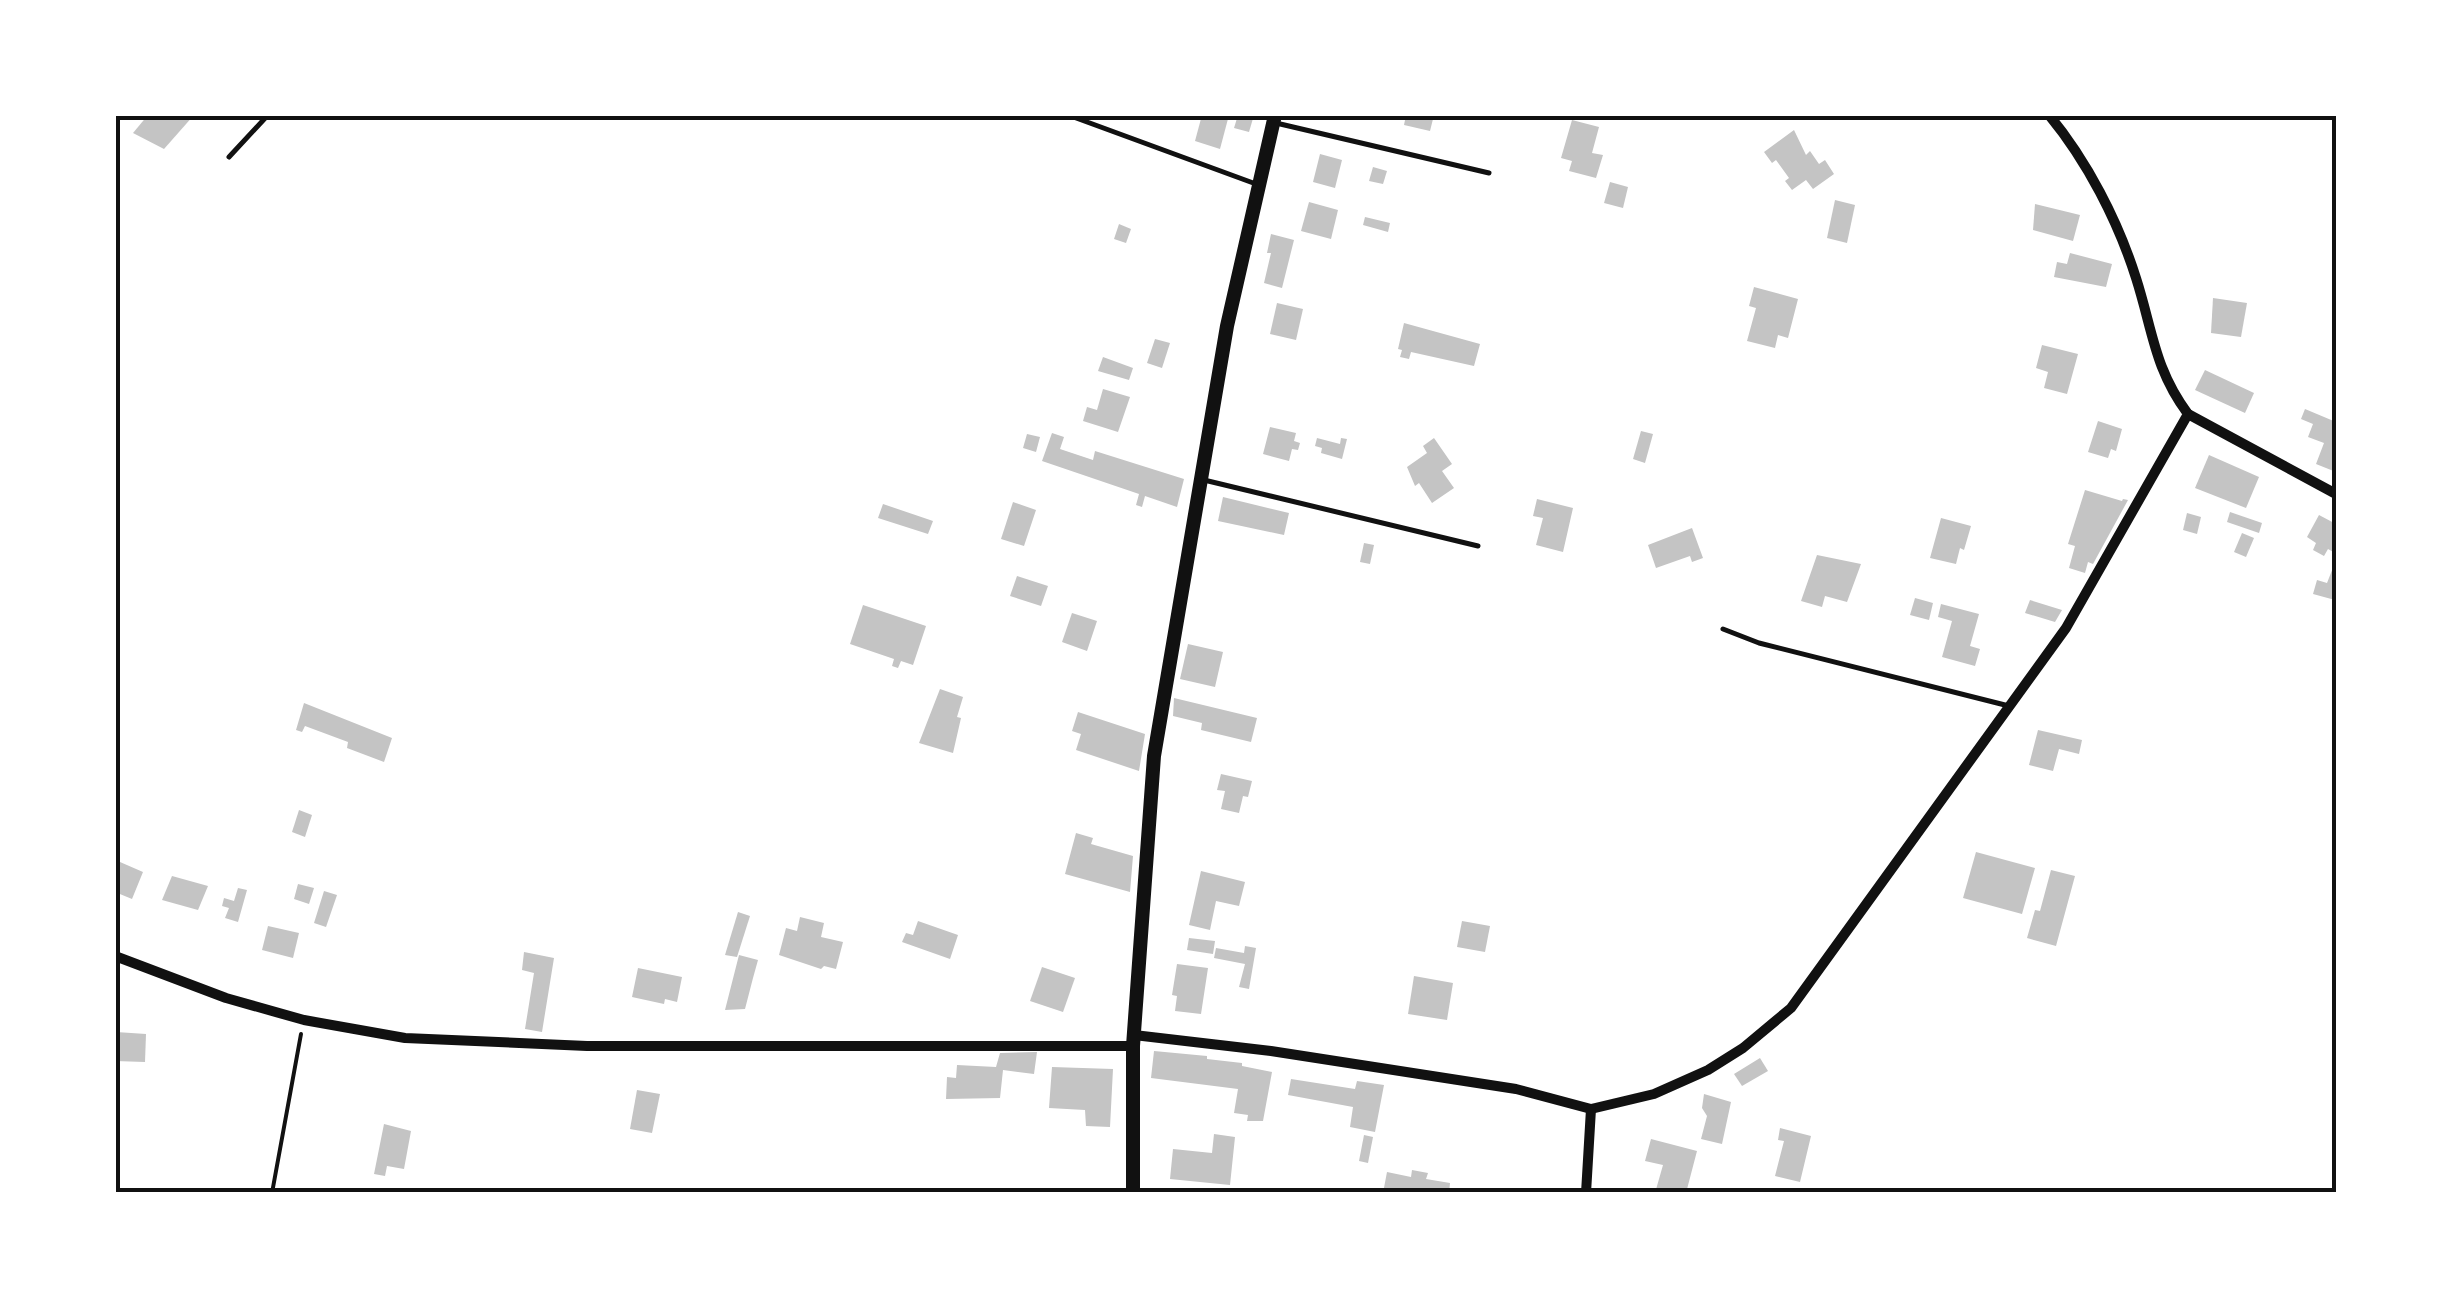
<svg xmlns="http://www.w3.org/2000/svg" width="2451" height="1308" font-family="'Titillium Web',sans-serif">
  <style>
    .building { fill: #c4c4c4 }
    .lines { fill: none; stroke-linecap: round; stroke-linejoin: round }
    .path { stroke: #111; stroke-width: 4 }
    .service { stroke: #111; stroke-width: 5 }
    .minor { stroke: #111; stroke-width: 10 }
    .tertiary { stroke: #111; stroke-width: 14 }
    .neatline { fill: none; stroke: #111; stroke-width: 4 }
  </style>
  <rect width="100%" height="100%" fill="#fff"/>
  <!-- building -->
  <g class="building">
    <path d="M148 115H194L164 149 133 133Z"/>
    <path d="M1202 115H1229L1220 149 1195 141Z"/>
    <path d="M1238 115H1254L1249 132 1234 128Z"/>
    <path d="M1406 115H1434L1430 131 1404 125Z"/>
    <path d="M1572 120 1599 127 1592 153 1603 155 1596 178 1569 171 1572 161 1561 158Z"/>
    <path d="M1794 130 1806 155 1810 151 1819 164 1825 160 1834 174 1813 189 1806 180 1792 190 1785 181 1789 178 1776 160 1772 163 1764 152Z"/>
    <path d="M1320 154 1342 160 1335 188 1313 182Z"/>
    <path d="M1373 167 1387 171 1383 184 1369 181Z"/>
    <path d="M1610 182 1628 187 1623 208 1604 203Z"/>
    <path d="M1835 200 1855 205 1847 243 1827 238Z"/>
    <path d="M1309 202 1338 210 1331 239 1301 231Z"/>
    <path d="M2035 204 2080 215 2073 241 2033 230Z"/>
    <path d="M1365 217 1390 223 1388 232 1363 225Z"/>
    <path d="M1119 224 1131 229 1126 243 1114 239Z"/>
    <path d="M1271 234 1294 240 1282 288 1264 283 1271 253H1267Z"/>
    <path d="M2070 253 2112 264 2106 287 2054 277 2057 262 2067 264Z"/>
    <path d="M1754 287 1798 299 1788 338 1778 335 1775 348 1747 341 1756 308 1749 306Z"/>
    <path d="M2213 298 2247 303 2241 337 2211 333Z"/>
    <path d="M1277 303 1303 309 1296 340 1270 334Z"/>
    <path d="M1404 323 1480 344 1474 366 1411 352 1409 359 1400 357 1402 350 1398 349Z"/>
    <path d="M1155 339 1170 343 1162 368 1147 363Z"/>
    <path d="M2042 345 2078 354 2067 394 2044 388 2048 372 2036 368Z"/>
    <path d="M1103 357 1133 368 1129 380 1098 371Z"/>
    <path d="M2205 370 2254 393 2245 413 2195 390Z"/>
    <path d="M1103 389 1130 397 1118 432 1083 421 1087 407 1097 410Z"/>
    <path d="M2305 409 2336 422V472L2316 464 2324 443 2308 437 2313 424 2301 419Z"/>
    <path d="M2098 421 2122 429 2116 451 2111 449 2108 458 2088 452Z"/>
    <path d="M1270 427 1296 433 1294 441 1300 443 1298 450 1292 449 1289 461 1263 454Z"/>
    <path d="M1641 431 1653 434 1645 463 1633 459Z"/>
    <path d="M1052 433 1064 437 1060 449 1093 460 1095 451 1184 479 1177 507 1145 496 1142 507 1136 505 1139 494 1042 461Z"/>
    <path d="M1027 434 1040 437 1036 452 1023 448Z"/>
    <path d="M1317 438 1340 444 1341 438 1347 439 1342 459 1321 453 1322 448 1315 446Z"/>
    <path d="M1434 438 1452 464 1442 471 1454 488 1432 503 1419 483 1415 486 1407 467 1427 453 1423 446Z"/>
    <path d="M2209 455 2259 477 2246 508 2195 488Z"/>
    <path d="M2085 490 2122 501 2123 499 2128 500 2093 564 2088 562 2085 573 2069 568 2075 546 2068 544Z"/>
    <path d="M1223 497 1289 513 1284 535 1218 521Z"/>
    <path d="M1537 499 1573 508 1563 552 1536 545 1543 518 1533 516Z"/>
    <path d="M1013 502 1036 510 1024 546 1001 539Z"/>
    <path d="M883 504 933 521 928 534 878 518Z"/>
    <path d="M2230 512 2262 523 2259 533 2227 522Z"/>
    <path d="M2187 513 2201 517 2197 534 2183 530Z"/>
    <path d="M2319 515 2336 524 2335 553 2328 549 2324 556 2313 550 2316 543 2307 537Z"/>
    <path d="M1941 518 1971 526 1964 550 1960 548 1956 564 1930 558Z"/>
    <path d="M1692 528 1703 558 1692 562 1690 556 1656 568 1648 545Z"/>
    <path d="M2242 533 2254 538 2246 557 2234 552Z"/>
    <path d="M1364 543 1374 545 1370 564 1360 562Z"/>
    <path d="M1817 555 1861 564 1847 602 1825 596 1822 607 1801 601Z"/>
    <path d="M2336 560 2335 600 2313 594 2317 580 2327 583Z"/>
    <path d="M1017 576 1048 586 1041 606 1010 596Z"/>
    <path d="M1915 598 1933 603 1929 620 1910 615Z"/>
    <path d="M2030 600 2062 610 2055 622 2025 613Z"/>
    <path d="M1941 604 1979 614 1970 646 1980 649 1975 666 1942 657 1952 621 1938 617Z"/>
    <path d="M863 605 926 626 913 665 901 661 898 668 892 666 894 659 850 644Z"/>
    <path d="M1072 613 1097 621 1087 651 1062 642Z"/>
    <path d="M1188 644 1223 652 1215 687 1180 679Z"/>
    <path d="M940 689 963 697 957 717 961 718 953 753 919 743Z"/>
    <path d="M1174 698 1257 718 1251 742 1201 730 1202 723 1173 716Z"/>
    <path d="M304 703 392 738 384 762 347 748 348 742 305 726 302 732 296 730Z"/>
    <path d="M1078 712 1145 734 1139 771 1076 750 1081 734 1072 731Z"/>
    <path d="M2038 730 2082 740 2079 754 2059 749 2053 771 2029 765Z"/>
    <path d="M1221 774 1252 781 1248 797 1243 796 1239 813 1221 809 1225 791 1217 790Z"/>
    <path d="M299 810 312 815 305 837 292 832Z"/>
    <path d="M1076 833 1093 838 1091 844 1133 856 1130 892 1065 874Z"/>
    <path d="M1976 852 2035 868 2022 914 1963 898Z"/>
    <path d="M120 862 143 872 132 899 115 892V867L118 868Z"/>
    <path d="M2051 870 2075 876 2056 946 2027 938 2035 910 2040 911Z"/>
    <path d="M1201 871 1245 882 1239 906 1216 901 1210 930 1189 925Z"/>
    <path d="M172 876 208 886 198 910 162 900Z"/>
    <path d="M298 884 314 888 309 904 294 899Z"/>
    <path d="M238 888 247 890 238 922 225 918 229 908 222 906 224 898 234 901Z"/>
    <path d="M324 891 337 895 326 927 314 923Z"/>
    <path d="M738 912 750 916 737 957 725 955Z"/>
    <path d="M800 917 824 923 821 937 843 942 836 969 824 966 821 969 779 955 786 928 797 931Z"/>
    <path d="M918 921 958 935 950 959 902 942 906 933 913 935Z"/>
    <path d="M1462 921 1490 926 1485 952 1457 947Z"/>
    <path d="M268 926 299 933 293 958 262 950Z"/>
    <path d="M1189 938 1215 941 1213 954 1187 950Z"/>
    <path d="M1245 946 1256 948 1249 989 1239 987 1245 964 1214 958 1216 948 1244 953Z"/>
    <path d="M524 952 554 958 542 1032 525 1029 534 973 522 970Z"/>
    <path d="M739 955 758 960 753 978 745 1009 725 1010Z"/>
    <path d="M1177 964 1208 968 1201 1014 1175 1011 1177 996 1172 995Z"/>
    <path d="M1042 967 1075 978 1063 1012 1030 1001Z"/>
    <path d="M638 968 682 977 677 1002 665 999 664 1004 632 997Z"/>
    <path d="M1414 976 1453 983 1447 1020 1408 1014Z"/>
    <path d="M116 1032 146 1034 145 1062 115 1061Z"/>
    <path d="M1154 1051 1207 1056V1059L1242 1063V1066L1272 1072 1263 1121H1247L1248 1115 1234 1113 1238 1089 1151 1078Z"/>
    <path d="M1037 1052 1034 1074 1003 1070 1000 1098 946 1099 947 1077 956 1078 957 1065 996 1067 1000 1053Z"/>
    <path d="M1760 1058 1768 1071 1742 1086 1734 1074Z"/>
    <path d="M1052 1067 1113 1069 1110 1127 1086 1126 1085 1110 1049 1108Z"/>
    <path d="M1291 1079 1355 1089 1357 1081 1384 1085 1375 1132 1350 1127 1353 1107 1288 1095Z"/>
    <path d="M637 1090 660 1094 652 1133 630 1129Z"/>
    <path d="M1704 1094 1731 1102 1722 1144 1701 1139 1707 1116 1702 1108Z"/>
    <path d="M384 1124 411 1131 404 1169 387 1166 385 1176 374 1174Z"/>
    <path d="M1780 1128 1811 1136 1800 1182 1775 1176 1784 1141 1778 1140Z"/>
    <path d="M1214 1134 1235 1137 1230 1185 1170 1179 1173 1149 1212 1153Z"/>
    <path d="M1364 1135 1373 1137 1368 1163 1359 1161Z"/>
    <path d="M1651 1139 1697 1151 1686 1193H1655L1663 1165 1645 1161Z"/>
    <path d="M1412 1170 1428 1173 1426 1179 1450 1183 1449 1193H1383L1387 1172 1411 1177Z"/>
  </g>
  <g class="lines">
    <!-- path -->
    <path class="path" d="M272 1193 301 1034"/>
    <!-- service -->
    <g class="service">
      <path d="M1068 115 1256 184"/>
      <path d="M1276 123 1489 173"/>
      <path d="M229 157 268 115"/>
      <path d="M1204 480 1478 546"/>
      <path d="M1723 629 1759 643 2009 706"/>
    </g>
    <!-- minor -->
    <g class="minor">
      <path d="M2188 414 2336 494"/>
      <path d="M115 956 226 998 304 1020 405 1038 587 1046H1133"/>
      <path d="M1134 1035 1271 1051 1516 1089 1591 1109 1654 1094 1708 1070 1743 1048 1791 1008 2066 628 2188 414C2154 368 2153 331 2136 278 2118 221 2087 161 2049 115"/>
      <path d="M1586 1193 1591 1109"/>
    </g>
    <!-- tertiary -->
    <path class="tertiary" d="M1133 1193V1046L1154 756 1227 326 1275 115"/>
  </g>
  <!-- border -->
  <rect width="2451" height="1308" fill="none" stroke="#ffffff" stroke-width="235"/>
  <rect x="118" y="118" width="2216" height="1072" class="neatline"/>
</svg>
